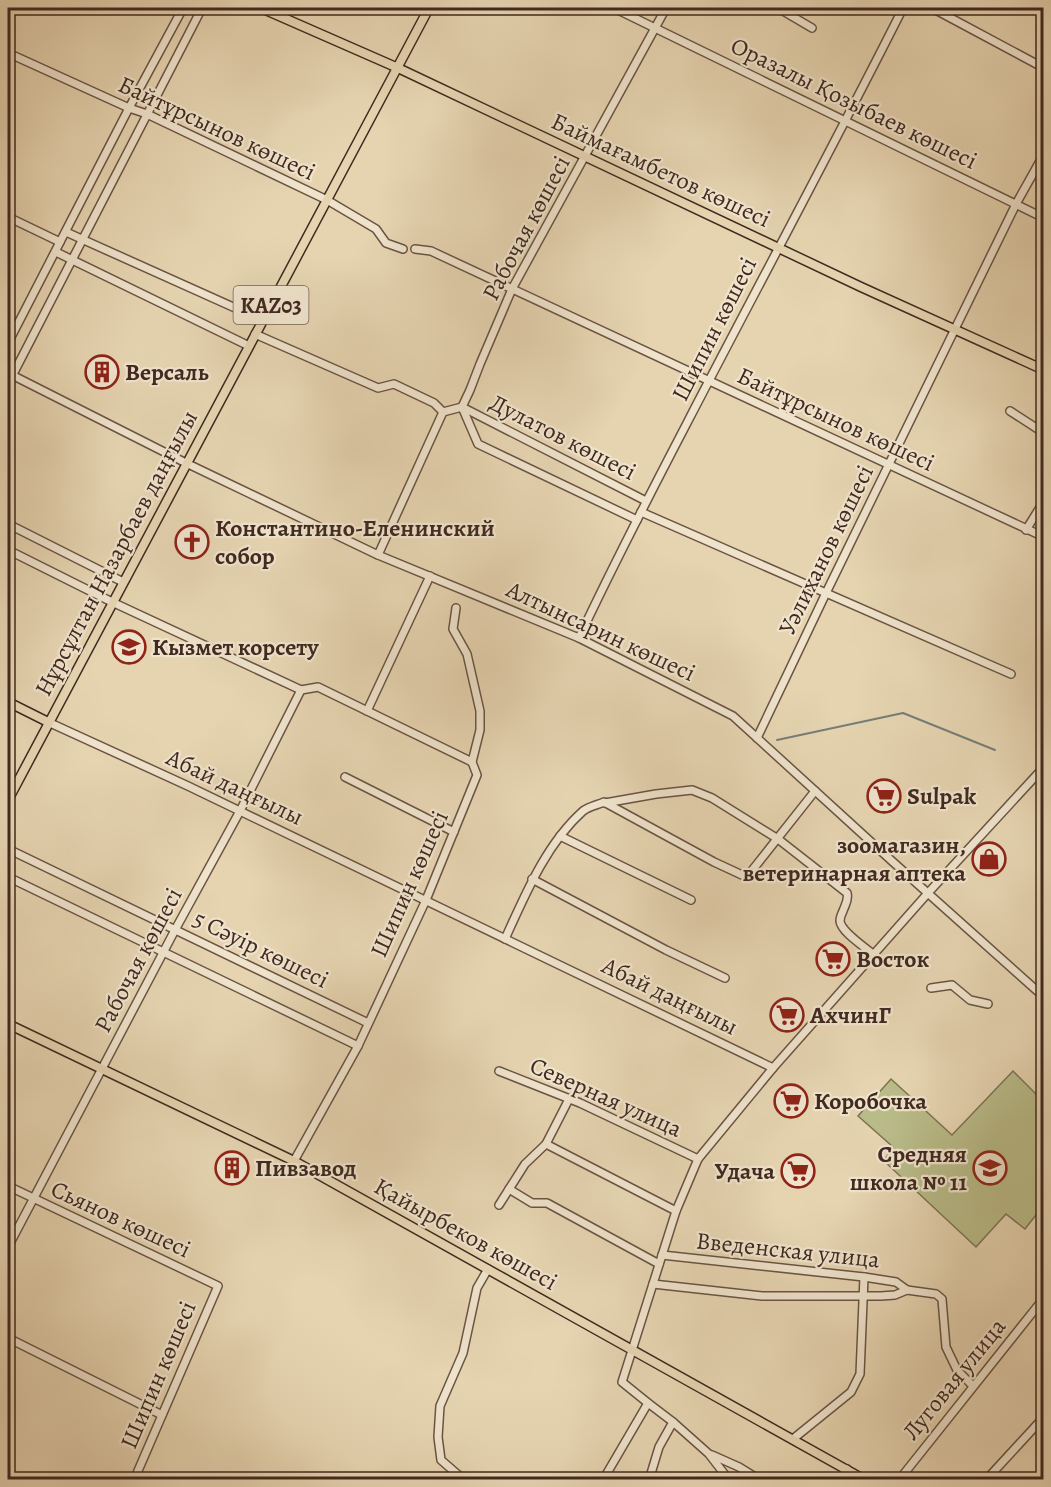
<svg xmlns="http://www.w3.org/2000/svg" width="1051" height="1487" font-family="Alegreya,serif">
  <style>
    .green { fill: #b9bc89; stroke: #7c7254; stroke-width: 1.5 }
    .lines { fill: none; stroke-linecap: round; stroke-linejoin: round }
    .stream { stroke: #757e78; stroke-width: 2 }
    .minor-casing { stroke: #6a5444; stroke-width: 10 }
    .major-casing { stroke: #402920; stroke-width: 11 }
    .minor { stroke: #efe3cc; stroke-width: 7 }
    .major { stroke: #e6d4b1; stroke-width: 8 }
    .labels { text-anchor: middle; stroke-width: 4.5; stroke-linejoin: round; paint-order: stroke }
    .shield { fill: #efe3cc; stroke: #746154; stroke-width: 1.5 }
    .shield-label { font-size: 22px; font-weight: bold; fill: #402920 }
    .street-label { font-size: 24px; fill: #402920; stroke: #efe3cc }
    .poi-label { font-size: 24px; font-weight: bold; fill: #402920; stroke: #efe3cc; text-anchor: start }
  </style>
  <rect width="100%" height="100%" fill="#e6d4b1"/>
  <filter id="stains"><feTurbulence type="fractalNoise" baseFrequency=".00333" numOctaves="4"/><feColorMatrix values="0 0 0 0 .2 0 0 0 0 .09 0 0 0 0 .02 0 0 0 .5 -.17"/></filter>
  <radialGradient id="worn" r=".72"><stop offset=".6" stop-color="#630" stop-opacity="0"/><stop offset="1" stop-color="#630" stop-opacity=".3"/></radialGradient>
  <!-- green -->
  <path class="green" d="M1013 1071 1043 1101 1044 1163 1042 1165 1044 1166 1043 1206 1025 1229 1006 1214 976 1247 884 1161 893 1147 858 1116 891 1079 952 1135Z"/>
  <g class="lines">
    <!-- stream -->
    <path class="stream" d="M777 740 903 713 995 750"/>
    <defs>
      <g id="minor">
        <path d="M614 8 1044 218"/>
        <path d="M778 8 812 28"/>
        <path d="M932 8 1044 68"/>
        <path d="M8 53 129 108 147 114 327 200 376 229 386 243 403 249"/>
        <path d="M8 217 60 242"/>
        <path d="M66 232 262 320"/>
        <path d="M415 249 431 251 1044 537"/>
        <path d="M56 252 249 346"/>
        <path d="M255 334 378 388 394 384 434 403 443 412"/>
        <path d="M8 343 129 108 183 8"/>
        <path d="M8 373 186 463 378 555 579 638 733 716 893 862 1044 997"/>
        <path d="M8 384 202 8"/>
        <path d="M462 407 470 390 480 364 512 289 666 8"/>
        <path d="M462 407 478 444 637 520"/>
        <path d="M462 407 646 501"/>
        <path d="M1010 411 1044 433"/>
        <path d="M443 412 462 407"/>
        <path d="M641 512 1011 674"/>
        <path d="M8 524 123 582"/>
        <path d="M1026 530 1044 501"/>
        <path d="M8 550 112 602 301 690 318 687 472 762"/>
        <path d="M378 555 443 412"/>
        <path d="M579 638C613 565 650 494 687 423 759 284 833 147 903 8"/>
        <path d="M367 711 430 576"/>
        <path d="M48 722 188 786 773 1068"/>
        <path d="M757 738 826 593 1016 204 1044 154"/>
        <path d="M345 777 454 832"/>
        <path d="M605 803 656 794 692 790 712 798 778 839 847 893C849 900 845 905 843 911 841 915 840 917 840 921 841 932 865 947 874 955"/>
        <path d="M560 836 691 900"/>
        <path d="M8 849 368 1023"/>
        <path d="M8 877 358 1046"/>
        <path d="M532 879 666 950 725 978"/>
        <path d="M505 939C525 895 546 844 583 811 588 807 597 805 604 802L714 862 742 875H746L750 873 815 791"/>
        <path d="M931 988 952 985 970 1000 988 1004"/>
        <path d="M499 1071 580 1103 698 1159"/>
        <path d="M546 1144 676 1211"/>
        <path d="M294 1161 358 1046 426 900 477 775 472 762 480 730V711L467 654 453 629 456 608"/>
        <path d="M8 1186 218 1286 134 1480"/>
        <path d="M509 1189 532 1203H547L659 1264"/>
        <path d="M499 1205 525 1164 546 1144 569 1099"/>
        <path d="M8 1247 175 930 240 811 301 690"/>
        <path d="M662 1255 864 1277 896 1282 907 1290"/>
        <path d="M653 1284 762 1296H881L895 1295 907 1290 936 1294 942 1299 946 1347 957 1370 973 1386"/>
        <path d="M8 1338 162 1415"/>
        <path d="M793 1439 851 1392 860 1374 864 1277"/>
        <path d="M712 1455 739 1467 760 1480"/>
        <path d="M464 1480 441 1460 438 1437 440 1406 463 1353 477 1288 488 1269"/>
        <path d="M603 1480 648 1403"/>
        <path d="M649 1480 659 1447 673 1422"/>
        <path d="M729 1480 709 1454 673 1422 648 1403 622 1382 676 1211 698 1159 773 1068 928 893 1044 767"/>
        <path d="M841 1480 847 1469"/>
        <path d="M899 1480 1044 1298"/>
        <path d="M986 1480 1044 1417"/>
      </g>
      <g id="major">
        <path d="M261 8 398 68 861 287 1044 370"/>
        <path d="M8 702 48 722"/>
        <path d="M8 800 429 8"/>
        <path d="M8 1024 294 1161 865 1480"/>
      </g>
    </defs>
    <!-- minor casing -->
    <use href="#minor" class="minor-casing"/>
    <!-- major casing -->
    <use href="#major" class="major-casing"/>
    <!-- minor -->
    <use href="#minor" class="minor"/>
    <!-- major -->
    <use href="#major" class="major"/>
  </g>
  <!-- icons -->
  <defs>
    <symbol id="building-ring" viewBox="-11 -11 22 22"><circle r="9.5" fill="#efe3cc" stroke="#8f2418" stroke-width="1.5"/><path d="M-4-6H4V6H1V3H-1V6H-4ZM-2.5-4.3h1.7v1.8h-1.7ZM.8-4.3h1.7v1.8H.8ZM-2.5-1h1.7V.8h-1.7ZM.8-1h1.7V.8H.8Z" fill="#8f2418"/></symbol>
    <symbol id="church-ring" viewBox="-11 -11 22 22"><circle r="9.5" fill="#efe3cc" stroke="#8f2418" stroke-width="1.5"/><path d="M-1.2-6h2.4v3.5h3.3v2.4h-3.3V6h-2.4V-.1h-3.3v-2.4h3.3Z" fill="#8f2418"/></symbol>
    <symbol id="university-ring" viewBox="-11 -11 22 22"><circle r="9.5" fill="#efe3cc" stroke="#8f2418" stroke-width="1.5"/><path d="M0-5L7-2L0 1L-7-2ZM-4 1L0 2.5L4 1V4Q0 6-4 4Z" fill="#8f2418"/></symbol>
    <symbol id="supermarket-ring" viewBox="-11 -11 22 22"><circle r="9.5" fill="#efe3cc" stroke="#8f2418" stroke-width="1.5"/><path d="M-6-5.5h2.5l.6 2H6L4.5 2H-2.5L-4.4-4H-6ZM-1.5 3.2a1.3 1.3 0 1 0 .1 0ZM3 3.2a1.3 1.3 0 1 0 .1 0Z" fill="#8f2418"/></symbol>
    <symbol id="shop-ring" viewBox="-11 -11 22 22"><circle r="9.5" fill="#efe3cc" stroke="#8f2418" stroke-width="1.5"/><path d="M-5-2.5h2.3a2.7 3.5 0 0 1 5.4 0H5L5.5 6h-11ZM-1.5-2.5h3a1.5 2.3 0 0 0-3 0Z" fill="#8f2418"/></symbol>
    <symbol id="school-ring" viewBox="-11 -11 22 22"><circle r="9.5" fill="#efe3cc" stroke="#8f2418" stroke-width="1.5"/><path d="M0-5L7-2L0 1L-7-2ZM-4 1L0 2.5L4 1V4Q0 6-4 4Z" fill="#8f2418"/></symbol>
  </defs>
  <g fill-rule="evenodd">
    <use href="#building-ring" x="83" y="353" width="38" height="38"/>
    <use href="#church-ring" x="173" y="523" width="38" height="38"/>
    <use href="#university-ring" x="110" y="628" width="38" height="38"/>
    <use href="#supermarket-ring" x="865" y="777" width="38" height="38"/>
    <use href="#shop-ring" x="970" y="840" width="38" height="38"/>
    <use href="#supermarket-ring" x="814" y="940" width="38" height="38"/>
    <use href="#supermarket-ring" x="768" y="996" width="38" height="38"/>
    <use href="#supermarket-ring" x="772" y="1082" width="38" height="38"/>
    <use href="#building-ring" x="213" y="1149" width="38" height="38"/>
    <use href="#school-ring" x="971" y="1149" width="38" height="38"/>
    <use href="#supermarket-ring" x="779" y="1152" width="38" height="38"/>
  </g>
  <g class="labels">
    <!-- shield labels -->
    <rect class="shield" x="233.5" y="286" width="75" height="38" rx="4.5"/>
    <g class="shield-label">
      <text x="271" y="313">KАZ03</text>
    </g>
    <!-- street labels -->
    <g class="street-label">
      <text transform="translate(854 103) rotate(26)" y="8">Оразалы Қозыбаев көшесі</text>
      <text transform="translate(217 128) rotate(25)" y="8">Байтұрсынов көшесі</text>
      <text transform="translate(661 170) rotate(25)" y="8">Баймағамбетов көшесі</text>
      <text transform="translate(526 228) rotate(-62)" y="8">Рабочая көшесі</text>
      <text transform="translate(714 329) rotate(-63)" y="8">Шипин көшесі</text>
      <text transform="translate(836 419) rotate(25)" y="8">Байтұрсынов көшесі</text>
      <text transform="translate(563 437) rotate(27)" y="8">Дулатов көшесі</text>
      <text transform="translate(826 550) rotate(-64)" y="8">Уәлиханов көшесі</text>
      <text transform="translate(116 553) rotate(-62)" y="8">Нұрсұлтан Назарбаев даңғылы</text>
      <text transform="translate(601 631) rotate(25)" y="8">Алтынсарин көшесі</text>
      <text transform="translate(235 787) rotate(25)" y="8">Абай даңғылы</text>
      <text transform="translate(409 884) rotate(-66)" y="8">Шипин көшесі</text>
      <text transform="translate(261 949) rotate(26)" y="8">5 Сәуір көшесі</text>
      <text transform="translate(138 960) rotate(-62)" y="8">Рабочая көшесі</text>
      <text transform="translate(670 996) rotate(26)" y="8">Абай даңғылы</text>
      <text transform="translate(606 1097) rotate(24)" y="8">Северная улица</text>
      <text transform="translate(121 1219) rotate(25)" y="8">Сьянов көшесі</text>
      <text transform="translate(466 1234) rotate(29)" y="8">Қайырбеков көшесі</text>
      <text transform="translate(788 1250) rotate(6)" y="8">Введенская улица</text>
      <text transform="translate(158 1375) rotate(-67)" y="8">Шипин көшесі</text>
      <text transform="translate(954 1379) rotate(-51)" y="8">Луговая улица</text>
    </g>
    <!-- poi labels -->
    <g class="poi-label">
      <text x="125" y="380">Версаль</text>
      <text x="215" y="536">Константино-Еленинский<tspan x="215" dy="28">собор</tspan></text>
      <text x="152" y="655">Кызмет корсету</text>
      <text x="907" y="804">Sulpak</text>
      <text x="966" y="853" text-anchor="end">зоомагазин,<tspan x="966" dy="28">ветеринарная аптека</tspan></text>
      <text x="856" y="967">Восток</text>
      <text x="810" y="1023">АхчинГ</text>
      <text x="814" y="1109">Коробочка</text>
      <text x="967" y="1162" text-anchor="end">Средняя<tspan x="967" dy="28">школа № 11</tspan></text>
      <text x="255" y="1176">Пивзавод</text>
      <text x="775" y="1179" text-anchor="end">Удача</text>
    </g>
  </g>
  <!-- margin -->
  <rect width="1051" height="1487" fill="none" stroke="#e6d4b1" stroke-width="30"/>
  <rect x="9" y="9" width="1033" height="1469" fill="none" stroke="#402920" stroke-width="3"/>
  <rect x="15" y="15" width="1021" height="1457" fill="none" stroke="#402920" stroke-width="1.5"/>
  <rect width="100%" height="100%" filter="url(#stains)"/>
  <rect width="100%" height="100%" fill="url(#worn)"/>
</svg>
